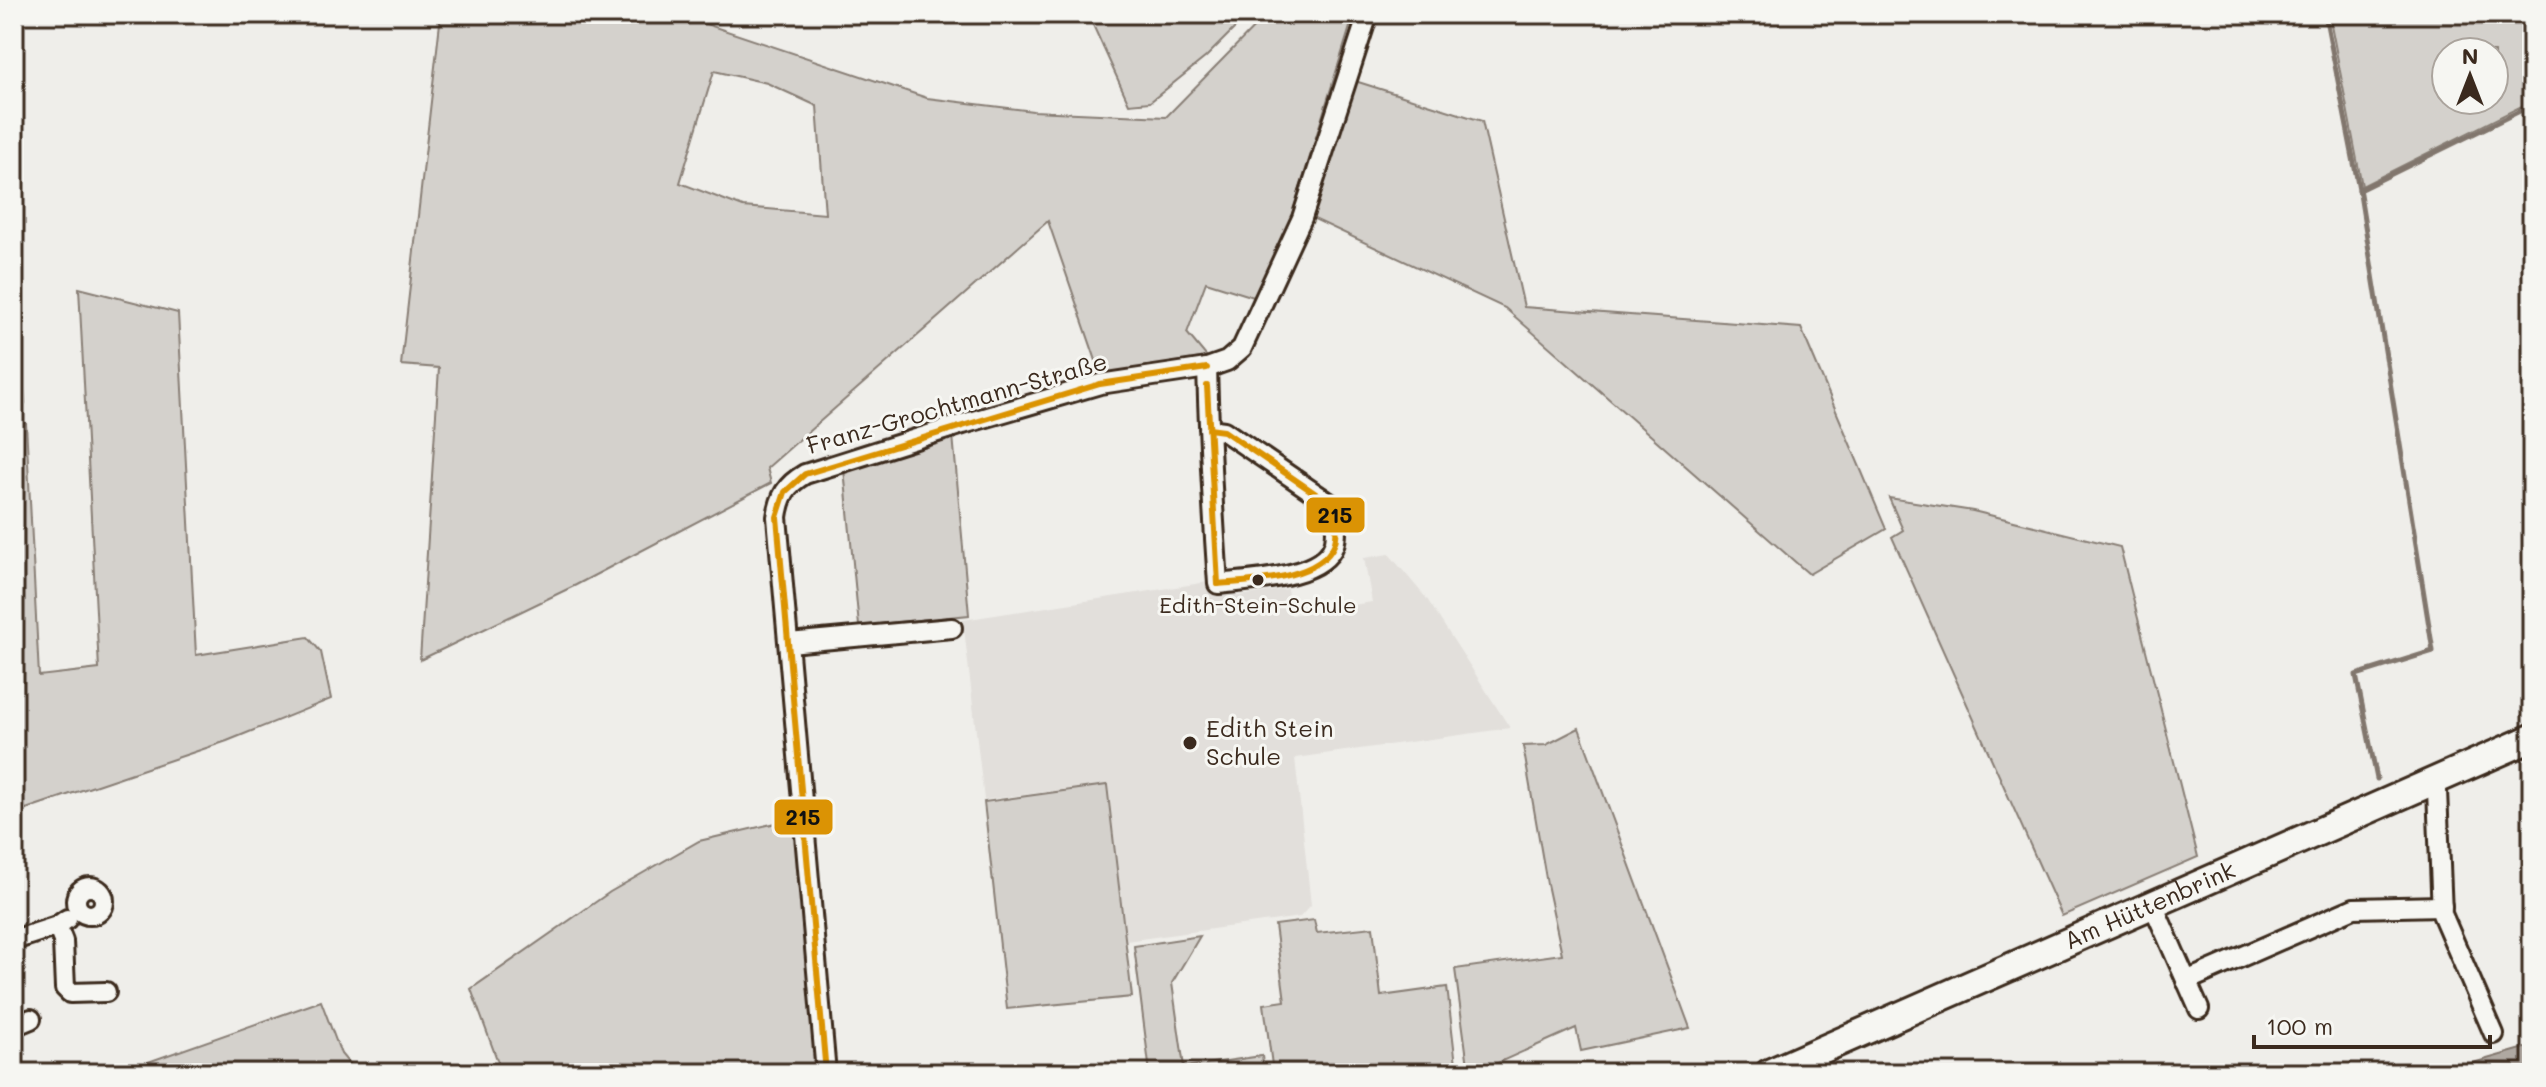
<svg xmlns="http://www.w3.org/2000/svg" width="2546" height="1087" font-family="Mali,sans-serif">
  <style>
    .built { fill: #e2dfdb }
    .green { fill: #d4d1cc; stroke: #887e75; stroke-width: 2; fill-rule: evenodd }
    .water { fill: #afa8a1; stroke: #81766d; stroke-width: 2 }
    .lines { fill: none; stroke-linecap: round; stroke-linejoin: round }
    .stream { stroke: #81766d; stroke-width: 5 }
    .street-casing { stroke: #3b2a1e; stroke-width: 24 }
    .secondary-casing { stroke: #3b2a1e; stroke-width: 32 }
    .street { stroke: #f6f6f2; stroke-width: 18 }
    .secondary { stroke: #f6f6f2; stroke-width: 26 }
    .bus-1-casing { stroke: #f6f6f2; stroke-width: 12 }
    .bus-1 { stroke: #db9304; stroke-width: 6 }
    .bus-dot { fill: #3b2a1e; stroke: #f6f6f2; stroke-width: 3 }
    .labels { text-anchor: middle; stroke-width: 6; stroke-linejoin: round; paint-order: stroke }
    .bus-label { font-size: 22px; fill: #3b2a1e; stroke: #f6f6f2 }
    .street-label { font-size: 24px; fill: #3b2a1e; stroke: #f6f6f2 }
    .poi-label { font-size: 24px; fill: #3b2a1e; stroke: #f6f6f2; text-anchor: start }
    .line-badge { stroke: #f6f6f2; stroke-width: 3 }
    .pale-badge-label { font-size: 22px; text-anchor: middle; font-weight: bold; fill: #111 }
  </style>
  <rect width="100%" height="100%" fill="#efeeea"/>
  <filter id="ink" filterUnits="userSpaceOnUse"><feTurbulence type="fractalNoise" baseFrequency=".0125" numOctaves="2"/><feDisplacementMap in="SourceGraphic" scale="16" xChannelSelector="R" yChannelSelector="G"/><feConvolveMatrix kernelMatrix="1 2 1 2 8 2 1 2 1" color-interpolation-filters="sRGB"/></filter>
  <g filter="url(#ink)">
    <!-- built -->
    <path class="built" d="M1389 554 1427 599 1510 728 1295 758 1311 905 1300 917 1126 941 1108 784 984 800 963 620 1208 582 1210 593 1230 591 1238 596 1287 589 1291 615 1372 602 1364 558Z"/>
    <!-- green -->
    <g class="green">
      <path d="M441 14H676L927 98 1033 111 1166 117 1267 14H1354L1290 221 1257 298 1206 282 1187 333 1207 357 1101 375 1048 221 767 468 771 483 576 585 420 660 439 368 401 365ZM714 71 767 83 817 106 825 214 743 207 680 183Z"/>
      <path d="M1088 14H1249L1206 57 1150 102 1129 104Z"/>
      <path d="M2329 14H2532V101L2362 186ZM2446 52H2494V100H2446Z"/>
      <path d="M1355 81 1482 121 1524 307 1801 328 1886 529 1809 574 1505 308 1312 218Z"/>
      <path d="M14 271 16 272 25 403 14 404Z"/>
      <path d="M79 288 178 313 196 655 308 637 321 652 331 699 227 741 14 813V424L26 423 39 676 99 669Z"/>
      <path d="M953 435 969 615 859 626 844 469Z"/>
      <path d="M1889 498 1973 511 2120 547 2198 857 2062 916 1892 537 1903 530Z"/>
      <path d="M1579 728 1690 1028 1581 1051 1576 1028 1475 1073H1469L1455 969 1562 954 1547 884 1523 746 1546 745Z"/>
      <path d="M1107 785 1132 997 1007 1009 984 802Z"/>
      <path d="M793 819 817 1073H502L471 989 610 892 699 841Z"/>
      <path d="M1314 920 1317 933 1373 927 1381 996 1447 987 1457 1073H1273L1264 1004 1285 1001 1275 925Z"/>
      <path d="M1200 936 1172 983 1184 1067 1262 1056 1264 1073H1150L1134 946Z"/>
      <path d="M321 1001 341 1054 357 1073H117Z"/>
    </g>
    <!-- water -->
    <path class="water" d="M2532 1046V1073H2438Z"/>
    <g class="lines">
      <!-- stream -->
      <g class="stream">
        <path d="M2325 14 2360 194 2433 651 2356 675 2377 779"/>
        <path d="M1342 66 1358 14"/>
        <path d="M2359 190 2532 105"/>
      </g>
      <defs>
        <g id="street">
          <path d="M1207 368C1209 440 1213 512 1218 584 1249 580 1322 579 1334 545 1338 534 1335 519 1335 507L1224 431 1209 429"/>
          <path d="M789 643 952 628"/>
          <path d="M2433 782 2437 790 2442 914 2494 1034"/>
          <circle cx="90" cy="901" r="14"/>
          <path d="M2153 905 2199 1009"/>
          <path d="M57 926 63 941 65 988 70 993 106 992"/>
          <path d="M14 940 57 926 67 919"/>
          <path d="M2186 981 2354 908 2442 906"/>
          <path d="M14 1026 31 1019"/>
          <path d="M826 1073 777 517C780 496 786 485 805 474L963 424 1100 384 1207 368 1227 361 1242 348 1302 218 1368 14"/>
        </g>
        <g id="secondary">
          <path id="s1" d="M1769 1073 2532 738"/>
        </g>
      </defs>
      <!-- street casing -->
      <use href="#street" class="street-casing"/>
      <!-- secondary casing -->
      <use href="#secondary" class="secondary-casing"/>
      <!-- street -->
      <use href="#street" class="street"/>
      <!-- secondary -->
      <use href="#secondary" class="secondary"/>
      <defs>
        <g id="bus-1">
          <path d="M1207 386 1218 584"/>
          <path d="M1209 429 1224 431 1335 507C1335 519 1339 534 1334 545 1319 580 1250 581 1218 584"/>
          <path d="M826 1073 777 517 785 492 805 474 1100 384 1207 368"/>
        </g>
      </defs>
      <!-- bus-1 casing -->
      <use href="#bus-1" class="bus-1-casing"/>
      <!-- bus-1 -->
      <use href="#bus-1" class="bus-1"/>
    </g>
  </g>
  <!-- markers -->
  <g class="bus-dot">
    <circle cx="1258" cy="580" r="7"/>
    <circle cx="1190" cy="743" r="8"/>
  </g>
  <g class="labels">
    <!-- bus labels -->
    <g class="bus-label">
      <text x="1258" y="613">Edith-Stein-Schule</text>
    </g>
    <!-- street labels -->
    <g class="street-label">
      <text transform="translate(957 404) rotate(-16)" y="8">Franz-Grochtmann-Straße</text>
      <text dy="8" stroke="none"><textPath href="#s1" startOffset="416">Am Hüttenbrink</textPath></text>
    </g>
    <!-- poi labels -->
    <g class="poi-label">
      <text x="1206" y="737">Edith Stein<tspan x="1206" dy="28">Schule</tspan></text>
    </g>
  </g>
  <g class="line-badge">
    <rect x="1305" y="496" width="61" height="38" rx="8" fill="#db9304"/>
    <rect x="773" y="798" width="61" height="38" rx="8" fill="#db9304"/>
  </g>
  <g class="pale-badge-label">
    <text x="1335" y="523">215</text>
    <text x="803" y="825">215</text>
  </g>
  <!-- margin -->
  <rect width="2546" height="1087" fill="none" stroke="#f6f6f2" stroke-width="48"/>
  <rect x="24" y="24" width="2498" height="1039" fill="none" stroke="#3b2a1e" stroke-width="3" filter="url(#ink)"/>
  <!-- north arrow -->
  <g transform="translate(2470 76)"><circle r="38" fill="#f6f6f2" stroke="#aba49d" stroke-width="2"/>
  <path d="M0-6L14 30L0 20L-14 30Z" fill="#3b2a1e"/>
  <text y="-12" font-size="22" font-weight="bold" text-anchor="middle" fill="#3b2a1e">N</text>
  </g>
  <!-- scale -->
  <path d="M2254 1035v12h236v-12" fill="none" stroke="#3b2a1e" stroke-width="4"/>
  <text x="2266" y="1035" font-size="24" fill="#3b2a1e" stroke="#f6f6f2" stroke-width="6" paint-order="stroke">100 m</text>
</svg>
